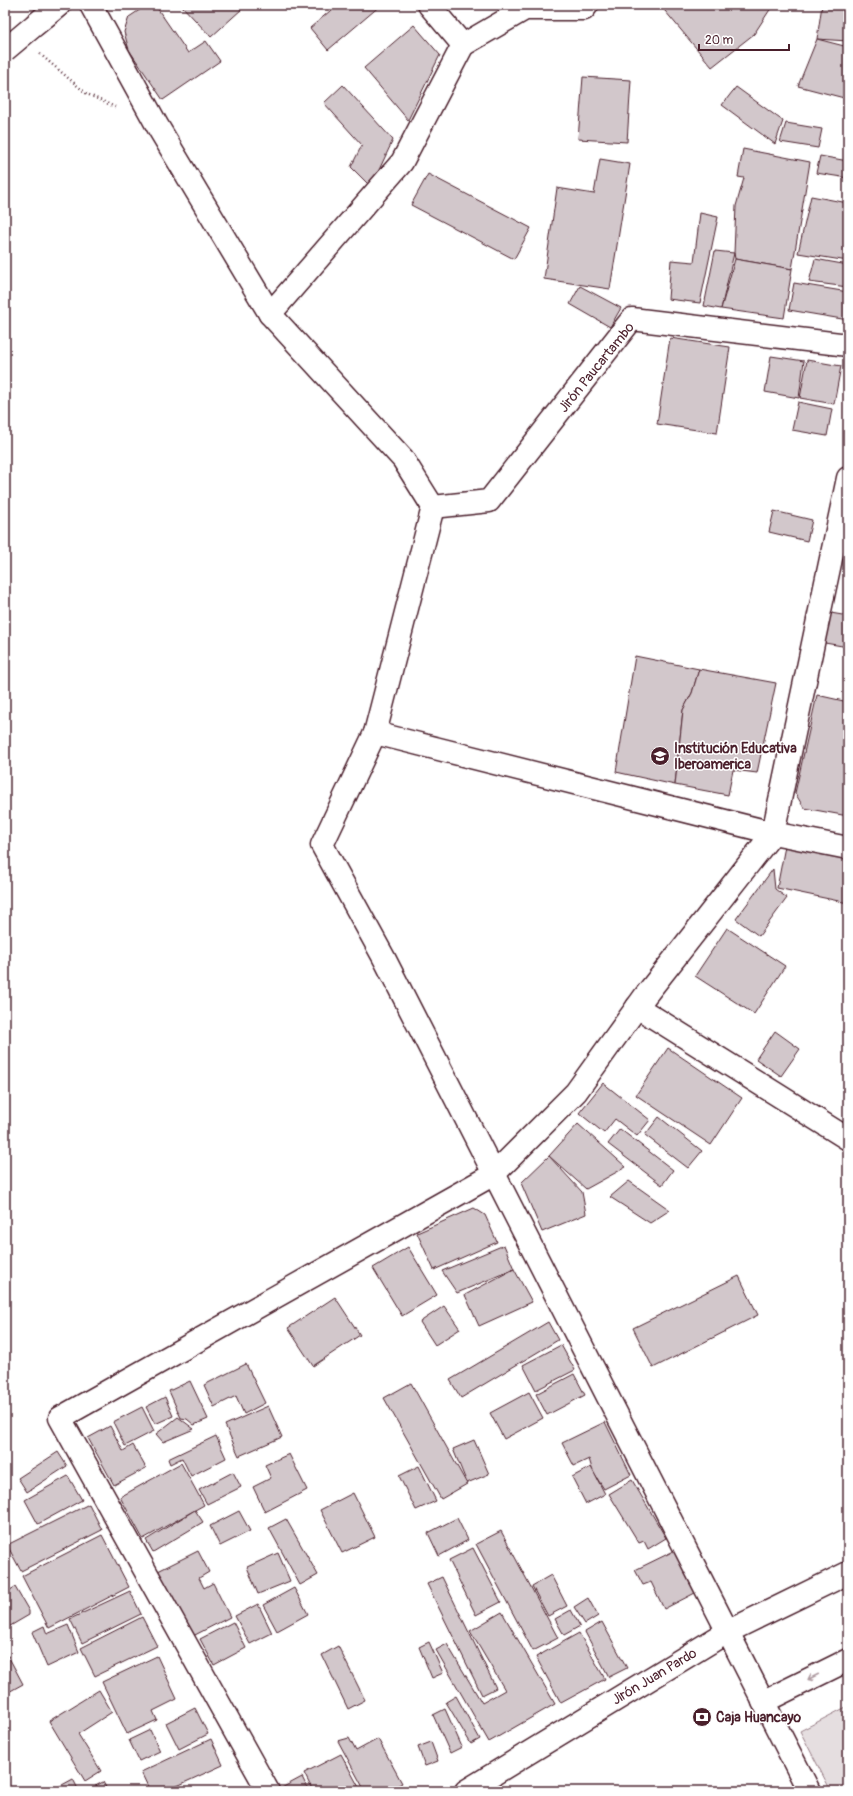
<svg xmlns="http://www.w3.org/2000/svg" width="853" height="1796" font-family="Pangolin,sans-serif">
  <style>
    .green { fill: #e5dee0; stroke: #987e86 }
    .building { fill: #d2c7cb; stroke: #4a1f2b }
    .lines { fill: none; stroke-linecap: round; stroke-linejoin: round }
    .minor-casing { stroke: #4a1f2b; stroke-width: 25 }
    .highway-casing { stroke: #4a1f2b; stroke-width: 25 }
    .path { stroke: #4a1f2b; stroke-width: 2.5; stroke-dasharray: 1 3; stroke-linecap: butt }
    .minor { stroke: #fff; stroke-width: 22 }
    .highway { stroke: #fff; stroke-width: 22 }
    .highway-bridge-casing { stroke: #4a1f2b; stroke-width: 25; stroke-linecap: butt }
    .highway-bridge { stroke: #fff; stroke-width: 22 }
    .oneway { stroke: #ae9aa0 }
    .labels { text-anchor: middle; stroke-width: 3; stroke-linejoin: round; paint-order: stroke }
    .street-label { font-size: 14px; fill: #4a1f2b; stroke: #fff }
    .poi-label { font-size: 14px; font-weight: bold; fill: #4a1f2b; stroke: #fff; text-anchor: start }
  </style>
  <rect width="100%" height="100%" fill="#fff"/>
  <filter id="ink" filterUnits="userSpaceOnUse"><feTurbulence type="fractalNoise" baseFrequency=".025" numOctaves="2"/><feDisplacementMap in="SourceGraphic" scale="8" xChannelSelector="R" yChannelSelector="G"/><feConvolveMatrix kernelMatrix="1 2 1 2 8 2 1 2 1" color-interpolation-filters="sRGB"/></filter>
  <g filter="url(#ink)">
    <!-- green -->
    <path class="green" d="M848 1706V1791H831L800 1731Z"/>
    <!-- building -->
    <g class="building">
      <path d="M147 5H155L188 53 206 41 220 61 163 100 129 50 124 32 129 17Z"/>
      <path d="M181 5H238L242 9 211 37Z"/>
      <path d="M337 5H381L328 50 310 28Z"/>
      <path d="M660 5H773L754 34 712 67Z"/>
      <path d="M822 5 848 8V41L817 39Z"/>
      <path d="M414 25 440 55 408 120 364 68Z"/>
      <path d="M817 39 848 47V99L798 86Z"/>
      <path d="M583 77 631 80 627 142 578 139Z"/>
      <path d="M343 85 393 140 371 187 351 167 362 145 324 103Z"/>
      <path d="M736 87 783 121 775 144 722 105Z"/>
      <path d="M786 123 822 129 818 148 780 142Z"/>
      <path d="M743 149 810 162 792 269 735 259 734 253 736 206 744 178 738 177Z"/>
      <path d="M820 156 848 161V178L816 173Z"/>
      <path d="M600 159 630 164 610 289 544 279 557 188 594 194Z"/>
      <path d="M428 174 531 228 514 259 411 205Z"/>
      <path d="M811 196 848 203V261L798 253Z"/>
      <path d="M700 213 718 217 700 303 668 299 671 260 694 262Z"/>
      <path d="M715 251 734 253 721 309 704 306Z"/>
      <path d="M735 259 792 269 784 318 721 309Z"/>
      <path d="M815 259 848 265V287L809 282Z"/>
      <path d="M794 283 848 292V320L789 310Z"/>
      <path d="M580 286 621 308 610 327 570 304Z"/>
      <path d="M670 338 730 347 717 433 657 424Z"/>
      <path d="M771 356 804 361 799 398 765 392Z"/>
      <path d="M807 360 841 366 834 404 800 398Z"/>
      <path d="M798 402 832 409 827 436 792 430Z"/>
      <path d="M774 511 812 520 807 541 769 532Z"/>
      <path d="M825 612 848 616V647L819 642Z"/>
      <path d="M635 656 699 669 692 693 683 710 675 785 616 772Z"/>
      <path d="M699 669 776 683 757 773 733 770 728 795 675 785 683 710 692 693Z"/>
      <path d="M817 695 848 702V816L804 808 795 793Z"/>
      <path d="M785 846 848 859V903L777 888Z"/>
      <path d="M773 869 775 889 787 898 759 936 736 919Z"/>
      <path d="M727 928 785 966 754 1014 695 976Z"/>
      <path d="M775 1031 800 1049 781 1076 756 1059Z"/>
      <path d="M668 1048 742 1098 711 1145 636 1095Z"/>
      <path d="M603 1083 650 1120 637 1136 615 1119 604 1133 579 1113Z"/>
      <path d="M659 1117 702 1151 688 1168 645 1135Z"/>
      <path d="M578 1124 626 1167 586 1189 549 1156Z"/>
      <path d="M620 1129 673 1170 662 1185 608 1144Z"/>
      <path d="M549 1156 582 1192 586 1214 542 1232 521 1183Z"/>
      <path d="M629 1181 670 1210 650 1223 610 1197Z"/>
      <path d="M474 1208 485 1215 497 1242 434 1270 417 1233Z"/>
      <path d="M504 1245 514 1269 457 1293 442 1271Z"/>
      <path d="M408 1247 437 1295 402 1316 373 1268Z"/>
      <path d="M514 1269 532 1302 479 1326 465 1295Z"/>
      <path d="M739 1276 758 1315 653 1368 633 1328Z"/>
      <path d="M335 1297 360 1335 313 1366 288 1328Z"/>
      <path d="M444 1306 460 1329 435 1345 420 1322Z"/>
      <path d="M548 1322 558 1340 461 1398 450 1380Z"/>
      <path d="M561 1345 575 1370 536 1390 523 1365Z"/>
      <path d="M246 1364 265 1403 244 1414 236 1396 214 1407 204 1385Z"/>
      <path d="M574 1374 585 1395 547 1415 536 1394Z"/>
      <path d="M190 1381 208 1419 194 1425 187 1419 181 1418 169 1391Z"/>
      <path d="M411 1383 467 1484 441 1499 384 1398Z"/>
      <path d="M529 1392 543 1418 504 1439 490 1413Z"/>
      <path d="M165 1397 173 1416 155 1424 146 1407Z"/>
      <path d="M268 1406 282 1437 239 1456 225 1425Z"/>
      <path d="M142 1407 154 1431 125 1446 113 1422Z"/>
      <path d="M178 1417 194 1429 163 1442 156 1434Z"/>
      <path d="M605 1422 631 1475 604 1489 593 1472 589 1459 574 1466 562 1443Z"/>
      <path d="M110 1426 123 1451 133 1445 146 1468 114 1485 88 1438Z"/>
      <path d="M216 1436 226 1458 191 1476 182 1458 170 1464 168 1459Z"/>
      <path d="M474 1440 489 1474 467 1483 453 1449Z"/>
      <path d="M58 1452 67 1466 27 1492 18 1478Z"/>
      <path d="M289 1454 307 1490 265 1512 253 1487 271 1478 265 1465Z"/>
      <path d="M181 1463 204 1505 143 1539 120 1497Z"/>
      <path d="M419 1466 436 1501 416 1510 399 1476Z"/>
      <path d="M591 1467 605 1494 586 1504 572 1477Z"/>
      <path d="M233 1472 241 1487 207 1504 199 1490Z"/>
      <path d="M68 1476 82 1500 38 1524 25 1500Z"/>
      <path d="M632 1480 666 1538 648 1549 644 1541 639 1543 609 1494Z"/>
      <path d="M353 1493 375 1537 342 1553 320 1510Z"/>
      <path d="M89 1504 102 1530 21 1571 7 1545Z"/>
      <path d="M195 1510 203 1522 153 1552 146 1540Z"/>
      <path d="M239 1511 250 1531 220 1546 210 1526Z"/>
      <path d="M457 1518 468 1540 439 1556 428 1533Z"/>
      <path d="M286 1519 318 1575 300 1585 269 1528Z"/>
      <path d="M501 1531 558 1638 533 1651 476 1544Z"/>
      <path d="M102 1535 129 1587 49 1628 22 1576Z"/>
      <path d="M473 1548 501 1602 476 1615 449 1560Z"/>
      <path d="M198 1551 209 1572 199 1578 204 1588 213 1583 230 1617 191 1637 158 1571Z"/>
      <path d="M674 1551 695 1593 664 1609 651 1582 643 1585 635 1570Z"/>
      <path d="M278 1553 290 1581 258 1594 247 1567Z"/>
      <path d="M551 1575 567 1606 548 1616 532 1586Z"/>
      <path d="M442 1577 496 1688 482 1695 427 1584Z"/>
      <path d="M15 1587 29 1611V1615L5 1629V1593Z"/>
      <path d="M294 1588 308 1614 277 1631 263 1605Z"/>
      <path d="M130 1591 141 1614 82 1643 70 1619Z"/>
      <path d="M588 1598 598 1616 585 1624 574 1607Z"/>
      <path d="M258 1604 272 1633 250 1644 235 1616Z"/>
      <path d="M571 1610 580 1626 564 1635 555 1619Z"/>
      <path d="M502 1612 555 1704 489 1742 436 1650 447 1644 482 1703 505 1690 470 1631Z"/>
      <path d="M142 1617 157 1646 95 1676 81 1648Z"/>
      <path d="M233 1622 246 1648 214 1665 200 1639Z"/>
      <path d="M602 1622 627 1668 609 1677 585 1632Z"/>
      <path d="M68 1625 79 1652 47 1667 32 1632 44 1626 47 1634Z"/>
      <path d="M579 1633 605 1679 561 1703 536 1657Z"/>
      <path d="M429 1642 443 1673 432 1678 419 1647Z"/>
      <path d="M338 1646 365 1700 348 1709 322 1655Z"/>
      <path d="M6 1652 23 1684 5 1694V1653Z"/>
      <path d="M157 1656 177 1699 153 1711 157 1720 127 1734 102 1682Z"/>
      <path d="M99 1690 112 1712 78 1734 101 1771 85 1781 49 1721Z"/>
      <path d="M456 1696 480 1739 471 1744 446 1702Z"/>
      <path d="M195 1708 208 1734 179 1749 166 1723Z"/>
      <path d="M445 1709 462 1747 450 1753 433 1715Z"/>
      <path d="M150 1730 160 1751 139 1761 129 1740Z"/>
      <path d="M349 1738 356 1751 378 1739 402 1783 389 1791H365L338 1741Z"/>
      <path d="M211 1739 223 1765 166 1791H150L141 1772Z"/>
      <path d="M431 1742 438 1761 425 1766 418 1747Z"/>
      <path d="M341 1754 361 1791H313L304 1773Z"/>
      <path d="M302 1777 309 1791H276Z"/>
      <path d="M73 1779 79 1791H51Z"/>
      <path d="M103 1782 108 1791H86Z"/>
    </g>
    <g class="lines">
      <defs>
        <g id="minor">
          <path d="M94 5 92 7 158 127 270 314 403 459 433 507 375 733 322 845 384 958 809 1791"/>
          <path d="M463 45 525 9H584L587 5"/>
          <path d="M270 314 402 162 463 45 429 5"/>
          <path d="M848 478 773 833 848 848"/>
          <path d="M433 507 489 501 632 319 848 345"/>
          <path d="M637 1007 848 1139"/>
          <path d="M763 1702 848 1660"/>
          <path d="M268 1791 60 1418 494 1174 576 1092 645 996 773 833 375 733"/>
          <path d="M466 1791 727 1632 848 1573"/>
        </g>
        <path id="highway" d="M36 24 59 5"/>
      </defs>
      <!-- minor casing -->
      <use href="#minor" class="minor-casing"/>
      <!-- highway casing -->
      <use href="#highway" class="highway-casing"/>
      <!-- path -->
      <g class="path">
        <path d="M5 5 6 14"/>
        <path d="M40 54 87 94 115 107"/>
      </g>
      <!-- minor -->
      <use href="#minor" class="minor"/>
      <!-- highway -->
      <use href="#highway" class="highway"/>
      <defs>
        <path id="highway-bridge" d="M5 50 36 24"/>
      </defs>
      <!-- highway-bridge casing -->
      <use href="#highway-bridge" class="highway-bridge-casing"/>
      <!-- highway-bridge -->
      <use href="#highway-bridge" class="highway-bridge"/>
    </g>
    <!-- one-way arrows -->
    <defs><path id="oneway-shaft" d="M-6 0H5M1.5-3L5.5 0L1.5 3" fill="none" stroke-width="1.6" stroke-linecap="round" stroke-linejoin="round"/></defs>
    <use class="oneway" href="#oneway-shaft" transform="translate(813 1677) rotate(153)"/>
  </g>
  <!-- icons -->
  <defs>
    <symbol id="school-disc" viewBox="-11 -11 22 22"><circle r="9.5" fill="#4a1f2b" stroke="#fff"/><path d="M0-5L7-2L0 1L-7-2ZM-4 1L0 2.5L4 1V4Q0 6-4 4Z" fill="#fff"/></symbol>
    <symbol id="bank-disc" viewBox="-11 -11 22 22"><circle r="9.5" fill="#4a1f2b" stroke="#fff"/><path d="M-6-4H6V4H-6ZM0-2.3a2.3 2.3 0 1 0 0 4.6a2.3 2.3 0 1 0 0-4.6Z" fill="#fff"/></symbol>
  </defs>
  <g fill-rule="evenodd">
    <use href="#school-disc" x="649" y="745" width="22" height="22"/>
    <use href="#bank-disc" x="691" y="1706" width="22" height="22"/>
  </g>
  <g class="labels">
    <!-- street labels -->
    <g class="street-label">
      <text transform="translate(596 367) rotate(-51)" y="5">Jirón Paucartambo</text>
      <text transform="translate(654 1676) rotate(-31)" y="5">Jirón Juan Pardo</text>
    </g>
    <!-- poi labels -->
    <g class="poi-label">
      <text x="674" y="753">Institución Educativa<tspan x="674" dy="16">Iberoamerica</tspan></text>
      <text x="716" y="1722">Caja Huancayo</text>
    </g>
  </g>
  <!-- margin -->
  <rect width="853" height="1796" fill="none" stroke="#fff" stroke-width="20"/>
  <rect x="10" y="10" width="833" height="1776" fill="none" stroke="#4a1f2b" stroke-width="1.5" filter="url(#ink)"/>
  <!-- scale -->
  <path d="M699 44v6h90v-6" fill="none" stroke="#4a1f2b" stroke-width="2"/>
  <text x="705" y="44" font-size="12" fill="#4a1f2b" stroke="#ffffff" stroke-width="3" paint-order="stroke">20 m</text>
</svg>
